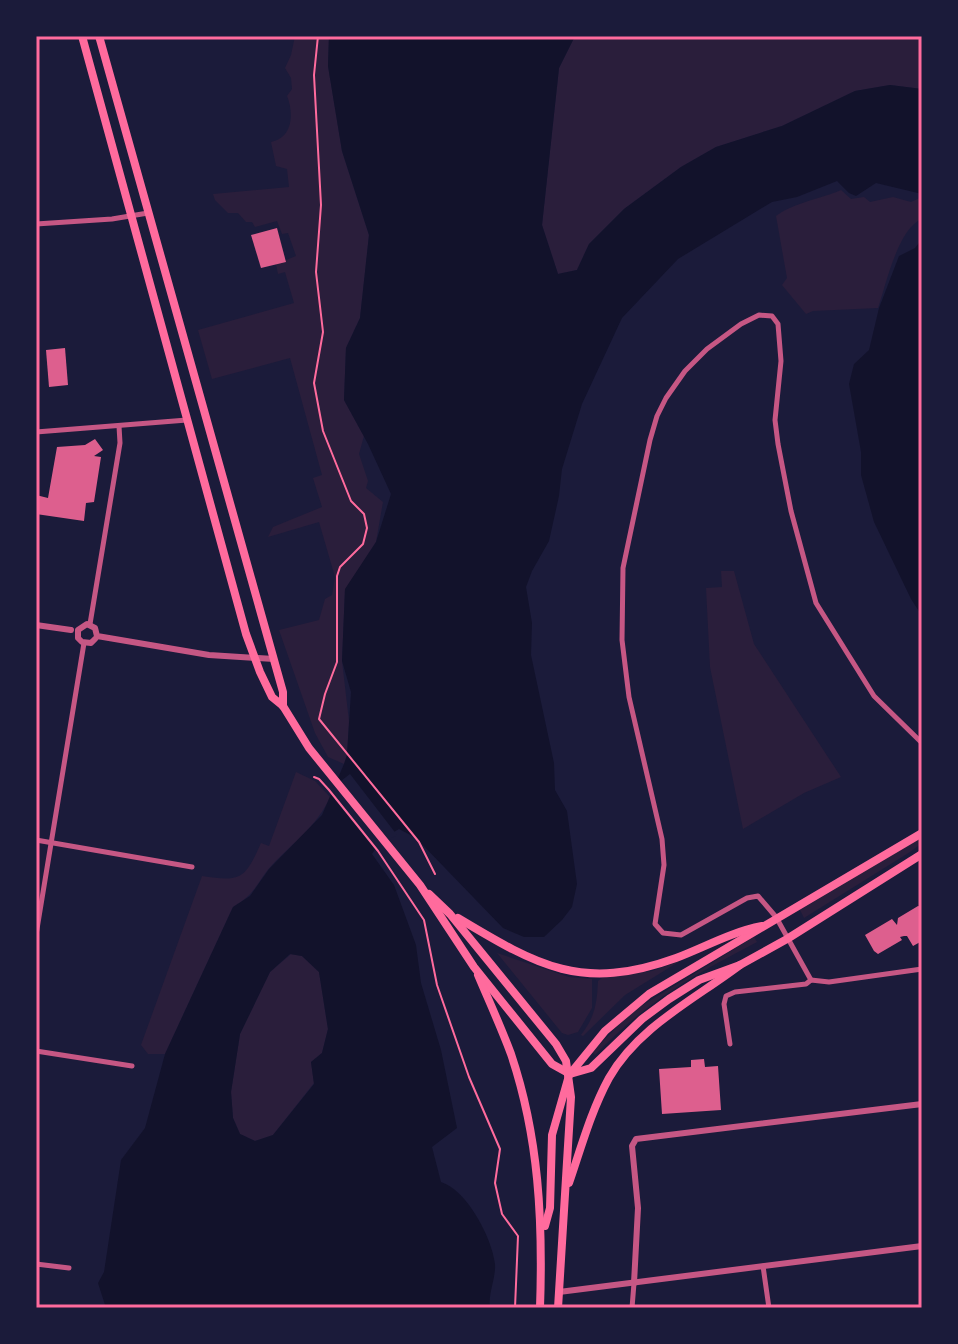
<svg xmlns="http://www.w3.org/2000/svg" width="958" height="1344" font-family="'Varela Round',sans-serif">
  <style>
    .green { fill: #2a1e3b }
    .water { fill: #12122b; fill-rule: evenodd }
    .pier { fill: #1b1b3a }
    .building { fill: #dd5f8e }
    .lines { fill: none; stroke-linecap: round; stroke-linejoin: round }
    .path { stroke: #ff6b9d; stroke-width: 2 }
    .minor { stroke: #c65784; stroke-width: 5 }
    .tertiary { stroke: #c65784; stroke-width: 6 }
    .primary { stroke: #ff6b9d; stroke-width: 8 }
    .trunk { stroke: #ff6b9d; stroke-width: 8 }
    .neatline { fill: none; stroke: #ff6b9d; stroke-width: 3 }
  </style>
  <rect width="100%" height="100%" fill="#1b1b3a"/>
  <!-- green -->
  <g class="green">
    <path d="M295 36H329L328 66 342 151 369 235 360 318 346 348 344 400 364 436 359 454 368 481 366 488 383 502 376 542 345 590 342 661 349 721 347 755 344 764 328 757 315 733 279 630 319 620 325 599 332 595 335 577 319 522 268 537 273 527 322 507 313 478 322 475 290 358 212 379 198 330 294 303 285 272 278 274 276 264 296 256 288 233 282 234 277 221 255 227 252 222H246L238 213H228L215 200 213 194 289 187 287 169 276 166 271 142C293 138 294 113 287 96L292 89 291 78 285 68 291 55Z"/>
    <path d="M575 36H922V89L890 85 855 91 782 126 716 147 681 167 624 209 589 244 577 270 558 274 542 225 559 68Z"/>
    <path d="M841 190 851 199 864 197 870 202 893 197 911 202 922 197V219C898 228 886 285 878 308L813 311 806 314 782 285 787 278 776 216C793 203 820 199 841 190Z"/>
    <path d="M721 571H734L754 644 841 777 804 793 743 829 710 667 706 588 722 587Z"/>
    <path d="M296 772 315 781 330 797C318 825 293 843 272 865 256 883 257 893 233 907L165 1054H148L141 1045 202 876C241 882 245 879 261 843L269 846Z"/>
    <path d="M920 838 922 843 910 852 804 918 800 910Z"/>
    <path d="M754 937 757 942C692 976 646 1002 595 1055L592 1052 633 1011Z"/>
    <path d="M497 953 569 977 592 979V1008L578 1032 568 1035 562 1033Z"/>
    <path d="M291 954 302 956 319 972 328 1029 322 1053 311 1062 314 1083 273 1135 255 1141 240 1134 233 1118 231 1092 240 1034 270 972Z"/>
    <path d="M680 961 625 995 583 1036 581 1035C595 1017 597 1003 598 981L602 978 652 971Z"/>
  </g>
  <!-- water -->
  <g class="water">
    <path d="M329 36H575L559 68 542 225 558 274 577 270 589 244 624 209 681 167 716 147 782 126 855 91 890 85 922 89V194L876 183 856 196 849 193 837 181 797 197 772 202 678 259 622 318 582 404 562 469 559 496 549 541 532 571 526 587 532 623 531 655 554 763 555 790 567 811 577 884 572 907 562 920 544 937H524L503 928 416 838 399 829 382 839 372 854 394 885 416 945 421 983 441 1050 457 1128 432 1147 441 1182C467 1190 492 1238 495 1264 496 1278 488 1293 490 1308H106L98 1283 104 1272 121 1160 145 1128 165 1054 233 907 250 896 269 869 322 815 344 764 347 755 351 692 342 661 345 589 376 542 391 494 368 444 344 400 346 348 360 318 369 235 342 151 328 66ZM290 954 302 956 319 972 328 1029 322 1053 311 1062 314 1084 273 1135 255 1141 240 1134 233 1118 231 1092 240 1034 270 972Z"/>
    <path d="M922 239V616L911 599 874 522 861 475V452L849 384 854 364 869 350 879 308 899 256 915 248Z"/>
  </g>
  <!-- pier -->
  <path class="pier" d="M350 774 397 835 385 842 377 852 328 791Z"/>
  <!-- building -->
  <g class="building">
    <path d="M277 228 286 262 261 268 251 235Z"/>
    <path d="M65 348 68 385 49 387 46 350Z"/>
    <path d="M95 439 103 450 94 456 101 457 94 502 86 503 84 521 36 514V495L48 498 57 447 85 445Z"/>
    <path d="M918 906 922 907V941L913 946 907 936H904L900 937 902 940 878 954 874 951 865 935 892 919 897 925 898 918Z"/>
    <path d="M704 1059 705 1067 718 1066 721 1110 662 1114 659 1069 691 1067V1060Z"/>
  </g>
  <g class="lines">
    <!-- path -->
    <g class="path">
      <path d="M318 36 314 75 321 205 316 272 323 332 314 383 323 431 351 501 364 514 367 528 363 544 340 567 337 576V662L325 694 319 719 419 842 435 874"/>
      <path d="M314 777 319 779 329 790 378 851 424 920 437 985 469 1077 500 1149 495 1183 502 1214 518 1236 515 1308"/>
    </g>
    <!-- minor -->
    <g class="minor">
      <path d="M36 224 112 219 148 213"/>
      <path d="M36 432 187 420"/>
      <path d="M90 624 120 443 119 426"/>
      <path d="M36 840 192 867"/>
      <path d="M36 935 84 643"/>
      <path d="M811 980 776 917 758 896 747 898 681 935 663 933 655 924 664 865 662 839 629 697 622 640 623 568 650 440 657 416 666 398 685 371 707 349 741 324 759 315 772 316 778 324 781 361 775 420 778 444 791 511 816 603 874 696 922 743"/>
      <path d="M730 1044 724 1004 726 996 735 992 806 984 811 980 829 982 922 969"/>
      <path d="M36 1051 132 1066"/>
      <path d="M36 1264 69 1268"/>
      <path d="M763 1266 769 1308"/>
      <path d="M632 1308 634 1283"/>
    </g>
    <!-- tertiary -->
    <g class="tertiary">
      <path d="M36 625 71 630"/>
      <path d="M95 639 91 643 82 642 78 638V630L87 624 95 628 97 636 103 637 209 655 274 659"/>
      <path d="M634 1283 638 1208 632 1146 636 1139 922 1104"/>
      <path d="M559 1292 922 1246"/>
    </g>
    <!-- primary -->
    <g class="primary">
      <path d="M570 1074 605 1031 649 994 922 833"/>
      <path d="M570 1074 591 1068 642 1019 669 999 699 980 740 965 787 939 922 854"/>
    </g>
    <!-- trunk -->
    <g class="trunk">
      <path d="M82 36 246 634 260 672 272 697 283 706 309 748 420 885 474 967 552 1064 570 1074"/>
      <path d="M99 36C161 254 222 473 283 692V706"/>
      <path d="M429 894 450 914 556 1044 566 1061 571 1097 558 1308"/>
      <path d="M458 918C538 966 582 992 676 958 705 947 731 932 762 926"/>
      <path d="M478 975C489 1001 501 1027 511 1054 539 1137 543 1221 540 1308"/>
      <path d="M569 1183C581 1148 591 1111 609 1078 638 1027 695 999 740 965"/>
      <path d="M545 1226 550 1208 552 1135 568 1079"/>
    </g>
  </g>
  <!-- border -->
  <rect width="958" height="1344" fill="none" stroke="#1b1b3a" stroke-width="76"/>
  <rect x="38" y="38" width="882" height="1268" class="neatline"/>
</svg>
